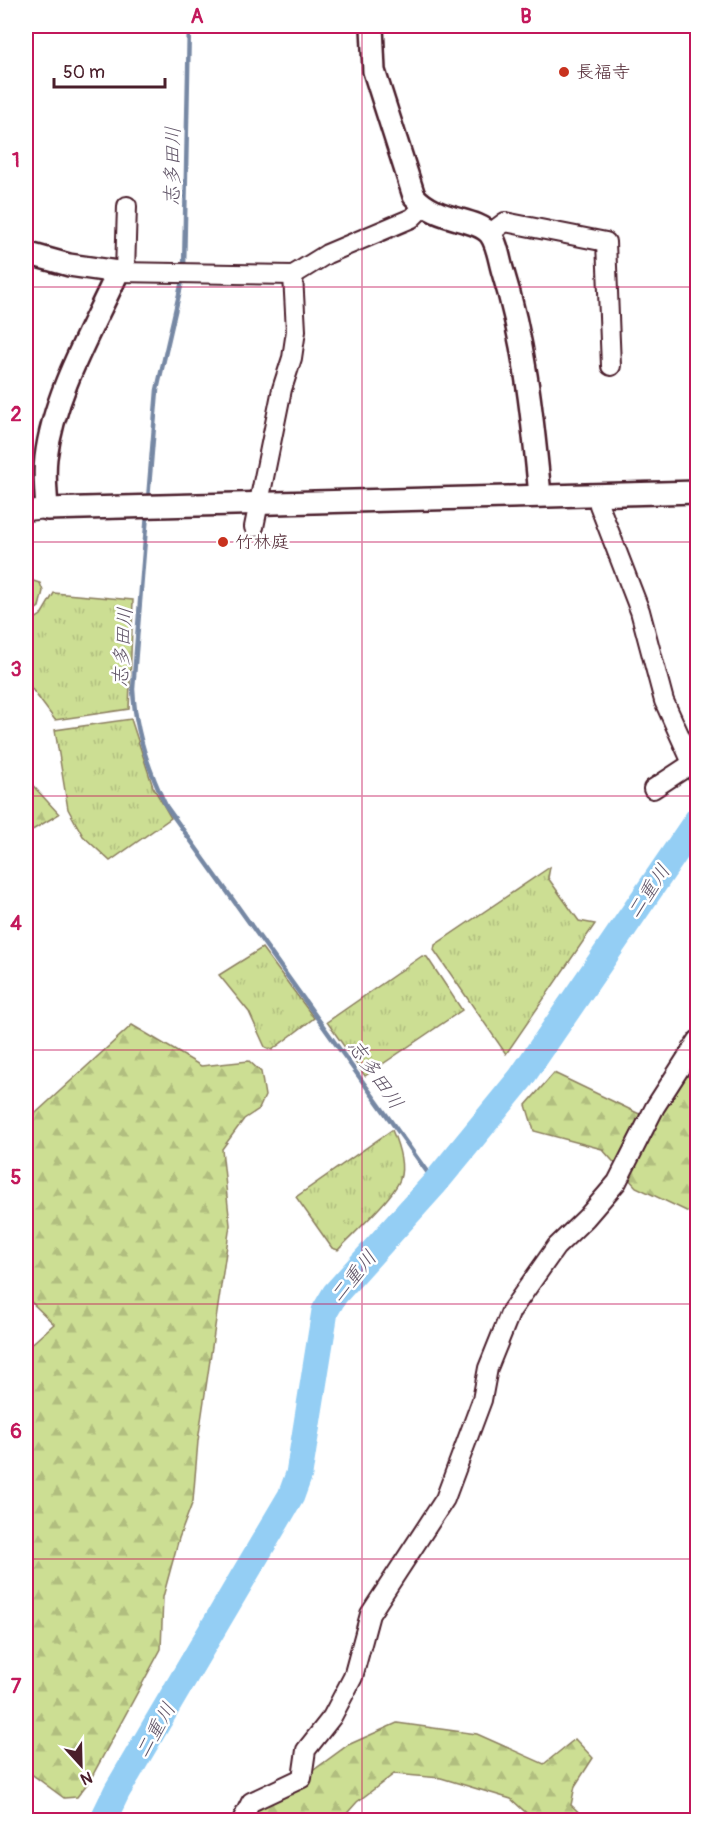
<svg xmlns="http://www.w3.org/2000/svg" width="723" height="1846" font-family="Pangolin,'Klee One',sans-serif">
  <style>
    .grass { fill: url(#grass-tufts); stroke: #8b7e5f; stroke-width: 1.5 }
    .forest { fill: url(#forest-firs); stroke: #8b7e5f; stroke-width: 1.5 }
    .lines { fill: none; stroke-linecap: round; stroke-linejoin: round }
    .stream { stroke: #7688a4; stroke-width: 4.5 }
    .river { stroke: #94cef4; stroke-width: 27 }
    .minor-casing { stroke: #4a1f2b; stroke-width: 22 }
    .tertiary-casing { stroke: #4a1f2b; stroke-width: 26 }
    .minor { stroke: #fff; stroke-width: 18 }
    .tertiary { stroke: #fff; stroke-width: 21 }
    .grid { fill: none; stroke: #c2185b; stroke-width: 1.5; stroke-opacity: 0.55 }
    .poi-dot { fill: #c8321e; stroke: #fff; stroke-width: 2 }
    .labels { text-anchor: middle; stroke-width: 5; stroke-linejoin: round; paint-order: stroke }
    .poi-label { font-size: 18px; fill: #4a1f2b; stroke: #fff; text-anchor: start }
    .water-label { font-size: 20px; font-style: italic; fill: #605467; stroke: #fff }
    .neatline { fill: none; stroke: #c2185b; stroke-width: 2 }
    .grid-label { font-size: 20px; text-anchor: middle; font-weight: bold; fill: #c2185b }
  </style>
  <defs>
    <pattern id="grass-tufts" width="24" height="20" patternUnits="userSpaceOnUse" patternTransform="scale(1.5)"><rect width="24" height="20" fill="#ccde93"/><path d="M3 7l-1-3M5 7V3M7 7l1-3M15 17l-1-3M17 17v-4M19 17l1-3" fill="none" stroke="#b1be7f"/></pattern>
    <pattern id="forest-firs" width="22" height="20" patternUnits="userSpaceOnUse" patternTransform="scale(1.5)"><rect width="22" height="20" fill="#ccde93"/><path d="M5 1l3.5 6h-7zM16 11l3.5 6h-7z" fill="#b1be7f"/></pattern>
  </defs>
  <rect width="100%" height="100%" fill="#fff"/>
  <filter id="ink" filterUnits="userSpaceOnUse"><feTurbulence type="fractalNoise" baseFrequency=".0167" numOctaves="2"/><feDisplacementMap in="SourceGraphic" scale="12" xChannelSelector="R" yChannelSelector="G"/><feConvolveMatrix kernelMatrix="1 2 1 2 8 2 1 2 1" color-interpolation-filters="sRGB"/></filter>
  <g filter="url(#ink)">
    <!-- grass -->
    <g class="grass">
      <path d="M54 593 133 600 129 709 55 720 26 681V625L41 615Z"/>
      <path d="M131 719 153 787 171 818 110 861 83 836 68 809 55 730Z"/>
      <path d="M550 867 548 878 579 921 595 924 506 1054 434 950 435 945Z"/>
      <path d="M262 948 314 1018 272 1050 265 1047 249 1012 219 975Z"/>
      <path d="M422 956 427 957 462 1010 365 1076 327 1022Z"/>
      <path d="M392 1130C398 1144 405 1164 400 1179 394 1197 353 1234 338 1250L332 1248 296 1197Z"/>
    </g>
    <!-- forest -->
    <g class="forest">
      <path d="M30 580 40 583 43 591 39 607 26 616V583Z"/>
      <path d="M26 778 59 814 26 834Z"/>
      <path d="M132 1025 201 1066 249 1061 261 1072 265 1096 259 1109 244 1119 222 1149 230 1225 198 1441 193 1501 179 1538 163 1597 161 1649 90 1780 77 1797 64 1798 26 1770V1349L54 1324 26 1297V1122Z"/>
      <path d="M697 1061V1216L636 1187 602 1149 534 1131 526 1105 554 1073 656 1122Z"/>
      <path d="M397 1723 477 1734 544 1764 575 1739 593 1758 575 1786 571 1805 587 1820H534L511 1799 441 1778 394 1774 357 1802 341 1820H252L255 1813 348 1745Z"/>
    </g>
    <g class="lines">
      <!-- stream -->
      <g class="stream">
        <path d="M184 269 189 26"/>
        <path d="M148 499 157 390 183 277"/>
        <path d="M147 514 133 689C135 731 148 769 166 806L435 1183"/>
      </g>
      <!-- river -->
      <path class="river" d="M103 1820 117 1791 291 1496 299 1474 325 1311 335 1294 435 1183 521 1078 698 819"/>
      <defs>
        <g id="minor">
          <path d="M489 234 505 222 606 242 611 366"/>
          <path d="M118 272 293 275 327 254 412 218 423 207"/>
          <path d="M125 272 127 206"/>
          <path d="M599 494V505L640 611 664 701 698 776"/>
          <path d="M26 511 47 509"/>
          <path d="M254 527 282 389 292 358 296 331 293 275"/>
          <path d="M653 789 691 764"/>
          <path d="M242 1820 251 1802 302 1778 306 1750 332 1717 353 1677 370 1614 445 1499 482 1400 488 1368 511 1311 556 1247 586 1218 617 1182 655 1107 698 1040"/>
        </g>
        <g id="tertiary">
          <path d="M372 26 374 71 414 196C436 222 476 217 490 234 497 243 499 258 502 269 524 339 532 412 539 485"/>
          <path d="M26 253 69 265 118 272C91 331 54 393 46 458 44 474 46 492 47 509L698 492"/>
        </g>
      </defs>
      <!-- minor casing -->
      <use href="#minor" class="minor-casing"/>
      <!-- tertiary casing -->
      <use href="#tertiary" class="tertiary-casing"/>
      <!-- minor -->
      <use href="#minor" class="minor"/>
      <!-- tertiary -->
      <use href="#tertiary" class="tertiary"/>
    </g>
  </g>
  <!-- grid -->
  <path class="grid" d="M362 26V1820M26 287H698M26 542H698M26 796H698M26 1050H698M26 1304H698M26 1559H698"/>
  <!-- markers -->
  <g class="poi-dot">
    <circle cx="564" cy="72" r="6"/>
    <circle cx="223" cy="542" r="6"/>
  </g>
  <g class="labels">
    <!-- poi labels -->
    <g class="poi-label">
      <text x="576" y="78">長福寺</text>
      <text x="235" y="548">竹林庭</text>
    </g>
    <!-- water labels -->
    <g class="water-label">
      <text transform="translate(172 166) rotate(-89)" y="7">志多田川</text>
      <text transform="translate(122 647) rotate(-86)" y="7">志多田川</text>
      <text transform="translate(648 891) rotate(-56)" y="7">二重川</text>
      <text transform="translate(376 1074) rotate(55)" y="7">志多田川</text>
      <text transform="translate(353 1276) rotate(-50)" y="7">二重川</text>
      <text transform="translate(155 1730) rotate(-60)" y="7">二重川</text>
    </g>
  </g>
  <!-- margin -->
  <rect width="723" height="1846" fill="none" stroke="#fff" stroke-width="66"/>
  <!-- north arrow -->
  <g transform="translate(81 1765) rotate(158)" stroke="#ffffff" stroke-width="4.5" paint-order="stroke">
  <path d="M0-4.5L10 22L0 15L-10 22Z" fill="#4a1f2b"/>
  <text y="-9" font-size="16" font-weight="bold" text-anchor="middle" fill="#4a1f2b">N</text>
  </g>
  <!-- scale -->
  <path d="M54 78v9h111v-9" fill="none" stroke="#4a1f2b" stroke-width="3"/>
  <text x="63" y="78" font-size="18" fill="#4a1f2b" stroke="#ffffff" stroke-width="4.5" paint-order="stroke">50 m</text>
  <rect x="33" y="33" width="657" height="1780" class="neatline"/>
  <g class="grid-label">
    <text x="197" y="23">A</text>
    <text x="526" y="23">B</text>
    <text x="16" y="167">1</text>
    <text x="16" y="421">2</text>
    <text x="16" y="676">3</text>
    <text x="16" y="930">4</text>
    <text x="16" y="1184">5</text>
    <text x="16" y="1438">6</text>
    <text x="16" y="1693">7</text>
  </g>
</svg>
